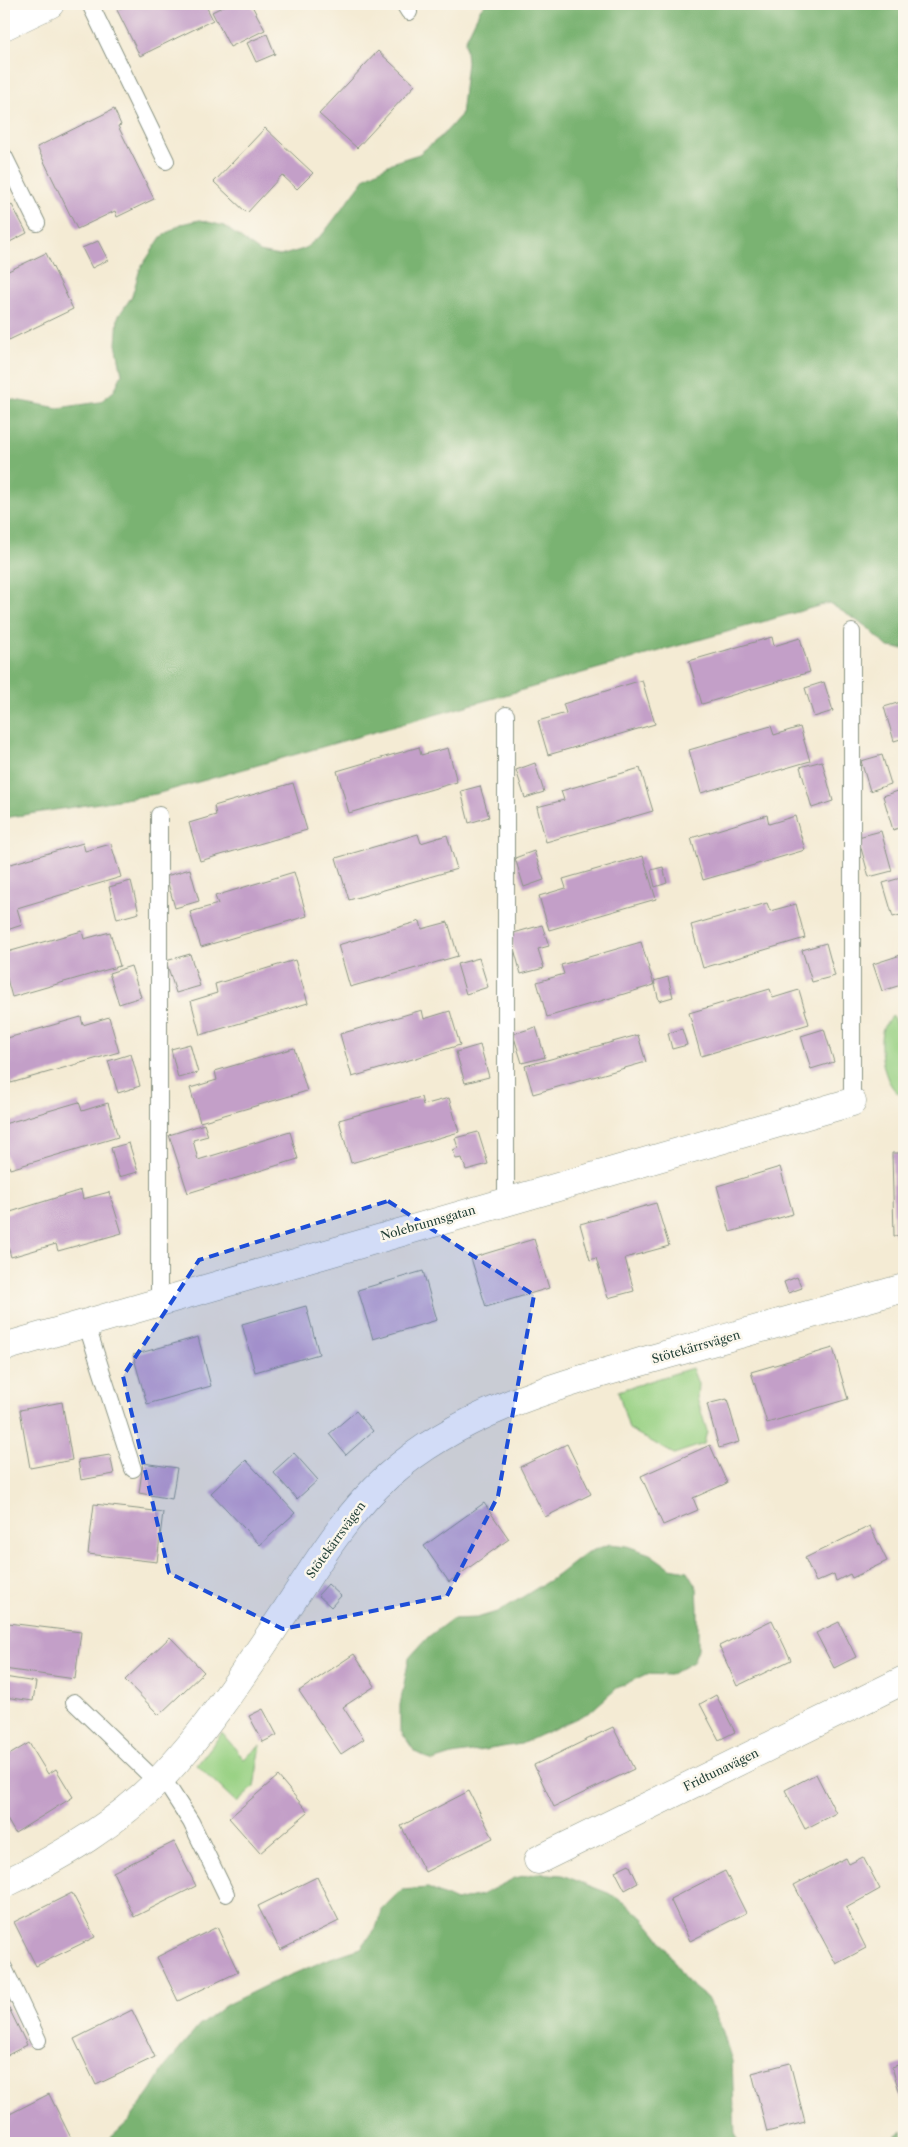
<svg xmlns="http://www.w3.org/2000/svg" width="908" height="2147" font-family="'Libre Caslon Text',serif">
  <style>
    .green { fill: #99d184; stroke: #5c875c }
    .forest { fill: #7ab372; stroke: #4c7853 }
    .building { fill: #c39fc8 }
    .lines { fill: none; stroke-linecap: round; stroke-linejoin: round }
    .service-casing { stroke: #8a9484; stroke-width: 18 }
    .minor-casing { stroke: #8a9484; stroke-width: 29 }
    .service { stroke: #fff; stroke-width: 16 }
    .minor { stroke: #fff; stroke-width: 28 }
    .marked { fill: #1d4ed8; fill-opacity: 0.2; stroke: #1d4ed8; stroke-width: 4; stroke-dasharray: 10 6; stroke-linejoin: round }
    .labels { text-anchor: middle; stroke-width: 5; stroke-linejoin: round; paint-order: stroke }
    .street-label { font-size: 12px; fill: #1f3d34; stroke: #fbf7ec }
  </style>
  <rect width="100%" height="100%" fill="#fbf7ec"/>
  <filter id="ink" filterUnits="userSpaceOnUse"><feTurbulence type="fractalNoise" baseFrequency=".02" numOctaves="2"/><feDisplacementMap in="SourceGraphic" scale="10" xChannelSelector="R" yChannelSelector="G"/><feConvolveMatrix kernelMatrix="1 2 1 2 8 2 1 2 1" color-interpolation-filters="sRGB"/></filter>
  <filter id="wash" filterUnits="userSpaceOnUse"><feTurbulence type="fractalNoise" baseFrequency=".0096" numOctaves="4" result="noise"/><feDisplacementMap in="SourceGraphic" scale="20" xChannelSelector="R" yChannelSelector="G"/><feGaussianBlur stdDeviation="1.12" result="paint"/><feColorMatrix in="noise" values="0 0 0 0 0 0 0 0 0 0 0 0 0 0 0 0 0 1.4 0 .05"/><feComposite in="paint" operator="in"/></filter>
  <g filter="url(#wash)">
    <rect width="100%" height="100%" fill="#f4ebd4"/>
    <!-- green -->
    <g class="green">
      <path d="M893 1015 900 1044H904V1096C884 1091 877 1046 883 1028 885 1024 890 1019 893 1015Z"/>
      <path d="M692 1368 698 1384 697 1398 707 1431 704 1444 674 1454 629 1429 618 1391Z"/>
      <path d="M222 1733 244 1759 261 1745 254 1787 237 1803 197 1765Z"/>
    </g>
    <!-- forest -->
    <g class="forest">
      <path d="M485 4H904V649L888 647 867 627 829 603 156 794 4 818V398L58 408 100 402 114 391 122 374 116 344 118 317 132 296 140 269 161 237 181 224 200 220 224 226 260 252 280 256 304 249 323 234 366 177 394 162 419 154 443 135 461 115 467 62 465 41 481 8Z"/>
      <path d="M610 1544 627 1546 650 1554 670 1568 687 1571 697 1588 698 1608V1649L693 1662 669 1675 646 1674 617 1688 590 1712 521 1744 452 1755 433 1761 415 1752 400 1730V1705L409 1658 428 1637 452 1619 477 1618 500 1611 558 1575 586 1553Z"/>
      <path d="M537 1873 562 1875 608 1893 627 1904 643 1918 658 1936 687 1982 707 1998 720 2024 732 2061 735 2136 740 2143H105L129 2121 152 2089 165 2067 199 2026 226 2005 267 1985 331 1958 361 1948 376 1928 383 1908 401 1890 428 1888 456 1901 481 1895 515 1878Z"/>
      <path d="M903 2131 904 2143H888Z"/>
    </g>
    <g id="blocks">
      <!-- building -->
      <g class="building">
        <path d="M129 4H205L213 20 140 56 117 10Z"/>
        <path d="M228 4H251L265 30 230 47 212 12Z"/>
        <path d="M267 34 275 54 256 62 247 43Z"/>
        <path d="M378 51 415 85 357 148 319 114Z"/>
        <path d="M114 109 121 125 118 126 154 199 117 217 115 211 77 229 37 147Z"/>
        <path d="M265 128 313 173 297 189 282 175 247 213 214 182Z"/>
        <path d="M12 205 27 233 4 245V210Z"/>
        <path d="M98 241 108 260 92 268 82 248Z"/>
        <path d="M46 253 73 309 9 340 4 331V273Z"/>
        <path d="M772 637 774 646 800 638 810 672 702 704 689 661Z"/>
        <path d="M642 680 655 724 548 755 538 721 566 713 563 704Z"/>
        <path d="M824 682 833 711 814 717 805 688Z"/>
        <path d="M904 701V738L894 741 884 707Z"/>
        <path d="M771 726 774 735 800 727 810 761 701 793 689 750Z"/>
        <path d="M419 747 421 755 448 748 457 782 349 813 337 771Z"/>
        <path d="M882 755 891 784 870 791 861 761Z"/>
        <path d="M822 761 833 801 812 808 800 767Z"/>
        <path d="M535 763 544 792 525 798 516 770Z"/>
        <path d="M640 768 653 811 546 842 537 807 564 800 561 791Z"/>
        <path d="M293 783 307 830 200 861 189 823 216 815 214 806Z"/>
        <path d="M480 786 489 817 469 823 461 791Z"/>
        <path d="M904 789V826L893 830 883 796Z"/>
        <path d="M767 815 769 824 795 816 805 850 703 880 691 838Z"/>
        <path d="M881 831 892 871 869 877 858 837Z"/>
        <path d="M418 834 421 843 447 835 457 869 349 900 336 858Z"/>
        <path d="M83 843 85 851 111 844 121 877 17 908 22 925 4 931V866Z"/>
        <path d="M534 851 544 880 524 887 515 858Z"/>
        <path d="M643 856 656 899 549 930 539 896 566 888 563 879Z"/>
        <path d="M663 867 667 883 655 887 651 870Z"/>
        <path d="M190 869 199 901 175 908 166 876Z"/>
        <path d="M294 872 307 916 201 947 190 912 218 904 215 896Z"/>
        <path d="M904 877V914L893 917 883 883Z"/>
        <path d="M131 881 139 913 117 919 109 887Z"/>
        <path d="M767 903 770 911 796 904 805 938 703 968 691 925Z"/>
        <path d="M420 921 422 929 448 922 458 956 350 987 338 945Z"/>
        <path d="M542 925 549 946 538 949 544 968 521 974 510 934Z"/>
        <path d="M82 931 84 939 110 932 120 966 12 997 4 968V953Z"/>
        <path d="M641 942 654 985 547 1017 537 982 564 974 561 965Z"/>
        <path d="M826 943 835 976 812 982 802 950Z"/>
        <path d="M190 954 200 986 176 993 166 961Z"/>
        <path d="M904 954V984L882 991 873 964Z"/>
        <path d="M479 958 488 987 466 994 457 964Z"/>
        <path d="M295 960 308 1003 200 1035 191 1001 217 993 215 984Z"/>
        <path d="M131 966 141 997 119 1004 109 973Z"/>
        <path d="M668 977 673 997 659 1001 654 981Z"/>
        <path d="M770 989 773 998 799 990 809 1024 701 1056 689 1013Z"/>
        <path d="M422 1010 424 1019 450 1011 460 1045 352 1077 340 1034Z"/>
        <path d="M81 1017 83 1025 109 1017 119 1052 11 1083 4 1058V1039Z"/>
        <path d="M536 1027 545 1057 522 1063 513 1034Z"/>
        <path d="M682 1029 687 1045 672 1049 668 1033Z"/>
        <path d="M824 1029 834 1062 811 1069 801 1036Z"/>
        <path d="M638 1035 646 1062 533 1094 525 1066Z"/>
        <path d="M190 1044 198 1073 178 1078 171 1049Z"/>
        <path d="M480 1045 489 1077 465 1083 456 1052Z"/>
        <path d="M294 1048 307 1091 200 1122 190 1088 217 1080 215 1071Z"/>
        <path d="M131 1054 140 1086 118 1093 108 1061Z"/>
        <path d="M421 1097 423 1105 449 1098 459 1132 351 1163 339 1120Z"/>
        <path d="M79 1102 82 1111 108 1103 118 1137 10 1169 4 1149V1124Z"/>
        <path d="M204 1124 208 1136 193 1140 198 1160 290 1132 298 1159 188 1193 169 1135Z"/>
        <path d="M478 1132 488 1164 466 1170 462 1158 456 1159 453 1150 458 1148 455 1138Z"/>
        <path d="M129 1143 138 1172 119 1177 111 1148Z"/>
        <path d="M892 1153H904V1235L894 1236Z"/>
        <path d="M780 1167 793 1214 730 1232 717 1186Z"/>
        <path d="M81 1190 83 1199 109 1192 122 1233 58 1251 56 1244 11 1257 4 1233V1214Z"/>
        <path d="M656 1203 669 1246 625 1258 634 1291 608 1298 596 1258 590 1260 580 1224Z"/>
        <path d="M534 1239 549 1288 486 1307 471 1258Z"/>
        <path d="M423 1271 437 1320 373 1339 358 1290Z"/>
        <path d="M797 1277 802 1288 788 1293 784 1282Z"/>
        <path d="M306 1306 319 1354 255 1372 242 1324Z"/>
        <path d="M198 1337 211 1386 147 1404 133 1355Z"/>
        <path d="M833 1348 848 1399 767 1423 751 1372Z"/>
        <path d="M727 1399 739 1442 719 1448 707 1404Z"/>
        <path d="M62 1402 72 1460 30 1468 20 1410Z"/>
        <path d="M356 1411 373 1431 346 1455 329 1434Z"/>
        <path d="M4 1417 7 1430 4 1431Z"/>
        <path d="M567 1444 591 1494 545 1517 520 1467Z"/>
        <path d="M710 1445 727 1483 693 1498 698 1510 663 1525 641 1476Z"/>
        <path d="M294 1453 318 1480 297 1499 273 1472Z"/>
        <path d="M110 1455 114 1474 81 1480 78 1460Z"/>
        <path d="M246 1460 295 1513 260 1545 211 1493Z"/>
        <path d="M143 1463 177 1468 172 1499 139 1493Z"/>
        <path d="M484 1503 509 1539 449 1582 424 1546Z"/>
        <path d="M94 1504 163 1512 157 1562 88 1554Z"/>
        <path d="M870 1526 887 1561 852 1578 850 1574 836 1581 834 1574 816 1582 805 1558Z"/>
        <path d="M328 1584 341 1596 331 1607 318 1595Z"/>
        <path d="M772 1620 791 1660 737 1686 719 1646Z"/>
        <path d="M839 1622 856 1657 834 1668 816 1633Z"/>
        <path d="M8 1623 81 1632 75 1679 4 1669Z"/>
        <path d="M170 1637 204 1672 159 1715 125 1680Z"/>
        <path d="M354 1654 375 1686 343 1707 364 1739 341 1754 299 1691Z"/>
        <path d="M4 1677 36 1682 33 1701 4 1697Z"/>
        <path d="M716 1695 735 1732 719 1740 700 1704Z"/>
        <path d="M263 1709 277 1735 263 1742 249 1716Z"/>
        <path d="M613 1727 634 1769 554 1807 534 1765Z"/>
        <path d="M29 1743 48 1774 56 1769 73 1797 15 1833 4 1814V1803L7 1801 4 1795V1758Z"/>
        <path d="M816 1774 836 1813 805 1829 785 1790Z"/>
        <path d="M278 1776 308 1812 260 1853 229 1818Z"/>
        <path d="M469 1791 493 1838 425 1872 401 1826Z"/>
        <path d="M174 1842 196 1886 134 1917 113 1872Z"/>
        <path d="M863 1857 880 1889 846 1908 866 1948 836 1964 794 1885 846 1858 849 1864Z"/>
        <path d="M629 1864 638 1883 625 1890 615 1871Z"/>
        <path d="M725 1871 746 1913 690 1941 670 1899Z"/>
        <path d="M317 1877 339 1921 280 1950 258 1906Z"/>
        <path d="M72 1893 95 1937 36 1966 14 1922Z"/>
        <path d="M217 1927 238 1972 178 2001 157 1957Z"/>
        <path d="M4 1998 27 2045 4 2057Z"/>
        <path d="M132 2010 155 2057 96 2085 74 2039Z"/>
        <path d="M790 2063 805 2122 767 2132 752 2073Z"/>
        <path d="M904 2063V2108L892 2067Z"/>
        <path d="M49 2094 71 2138 61 2143H4V2117Z"/>
      </g>
    </g>
  </g>
  <g filter="url(#ink)">
    <use href="#blocks" fill-opacity="0" stroke="#8a9484" stroke-width="1"/>
    <g class="lines">
      <defs>
        <g id="service">
          <path d="M90 4 166 161"/>
          <path d="M404 4 409 12"/>
          <path d="M4 156 37 223"/>
          <path d="M852 632V1102"/>
          <path d="M506 715V1201"/>
          <path d="M159 815V1302"/>
          <path d="M86 1323 133 1469"/>
          <path d="M74 1702 157 1782"/>
          <path d="M162 1777 191 1822 226 1894"/>
          <path d="M4 1968 38 2040"/>
        </g>
        <g id="minor">
          <path d="M4 26 50 4"/>
          <path d="M4 1347 852 1102"/>
          <path d="M538 1860 904 1680"/>
          <path d="M4 1884C61 1857 117 1824 162 1777 208 1729 246 1670 283 1615 315 1566 345 1515 388 1476 465 1407 569 1383 665 1355 745 1333 825 1310 904 1288"/>
        </g>
      </defs>
      <!-- service casing -->
      <use href="#service" class="service-casing"/>
      <!-- minor casing -->
      <use href="#minor" class="minor-casing"/>
      <!-- service -->
      <use href="#service" class="service"/>
      <!-- minor -->
      <use href="#minor" class="minor"/>
    </g>
  </g>
  <!-- marked area -->
  <path class="marked" d="M388 1201 534 1295 498 1496 447 1596 283 1629 169 1573 123 1376 199 1260Z"/>
  <g class="labels">
    <!-- street labels -->
    <g class="street-label">
      <text transform="translate(428 1223) rotate(-16)" y="4">Nolebrunnsgatan</text>
      <text transform="translate(696 1347) rotate(-16)" y="4">Stötekärrsvägen</text>
      <text transform="translate(336 1540) rotate(-54)" y="4">Stötekärrsvägen</text>
      <text transform="translate(721 1770) rotate(-26)" y="4">Fridtunavägen</text>
    </g>
  </g>
  <!-- margin -->
  <rect width="908" height="2147" fill="none" stroke="#fbf7ec" stroke-width="20"/>
</svg>
